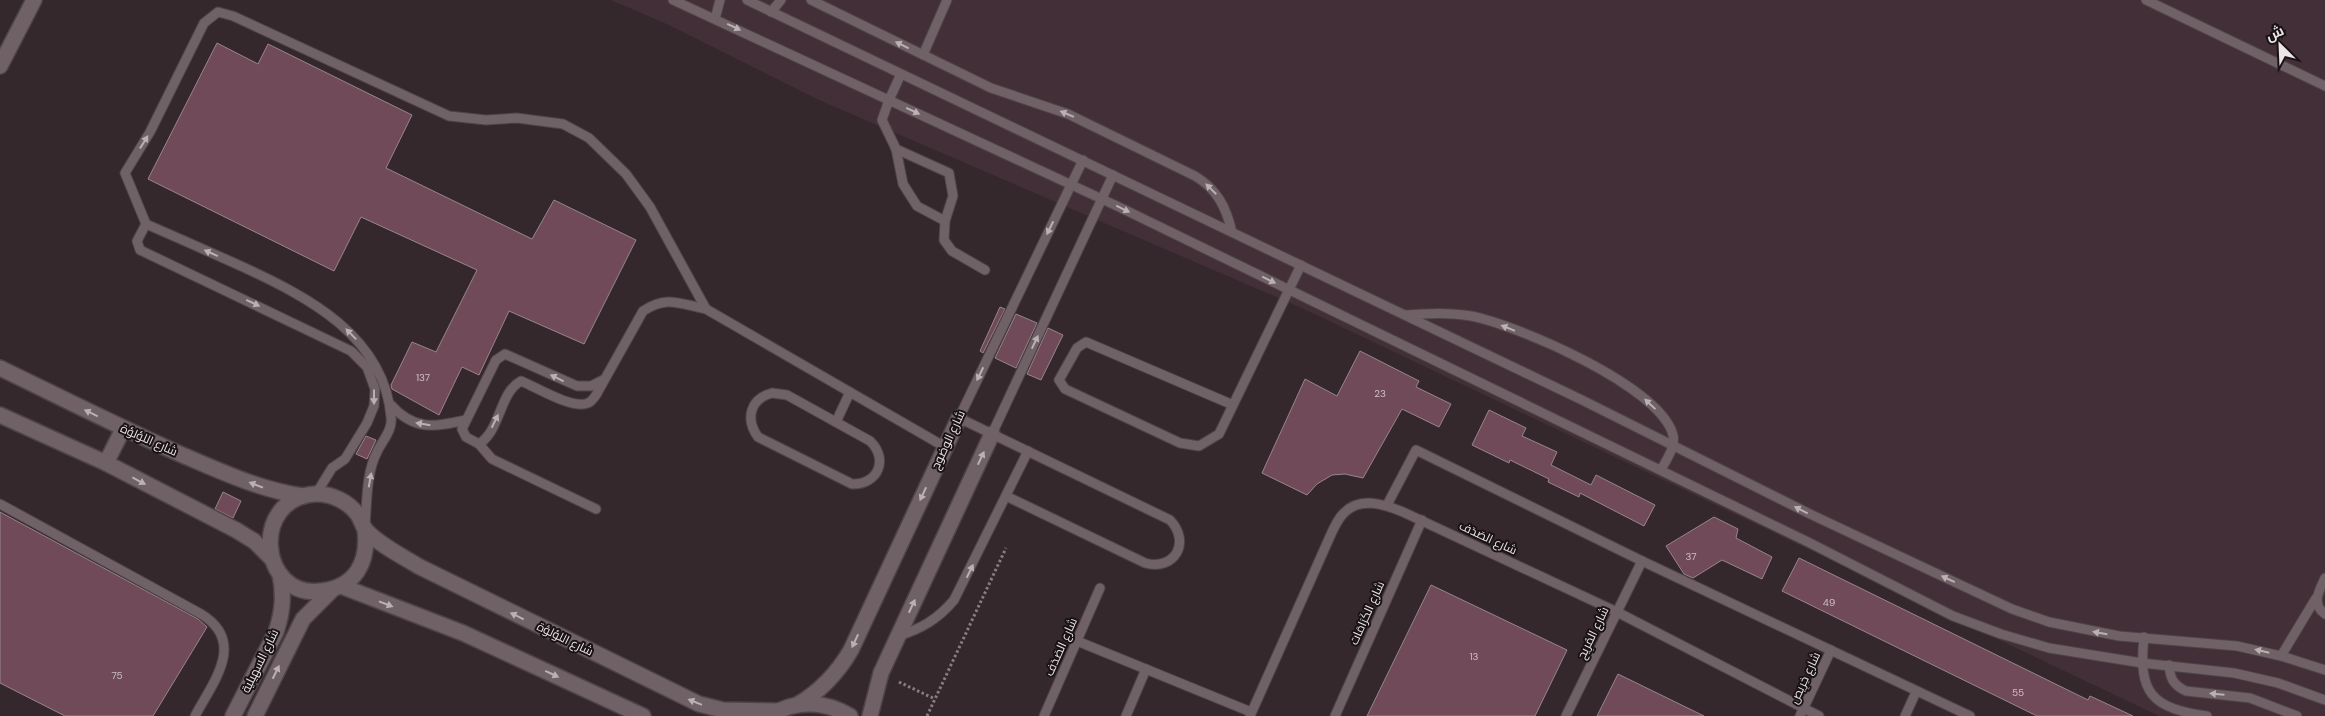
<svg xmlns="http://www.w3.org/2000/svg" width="2325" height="716" font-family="'DM Sans',Cairo,sans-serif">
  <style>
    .built { fill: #432f37 }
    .building { fill: #714a59; stroke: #96868c }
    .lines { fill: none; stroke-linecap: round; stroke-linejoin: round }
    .service-casing { stroke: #4e4447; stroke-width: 11 }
    .minor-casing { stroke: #4e4447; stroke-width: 18 }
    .tertiary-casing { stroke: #4e4447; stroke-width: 18 }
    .path { stroke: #887d81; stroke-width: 3; stroke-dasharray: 2.5 2.5; stroke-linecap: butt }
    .service { stroke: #6f6166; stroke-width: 9 }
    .minor { stroke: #6f6166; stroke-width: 15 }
    .tertiary { stroke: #6f6166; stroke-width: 15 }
    .oneway { fill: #bbb0b3 }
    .labels { text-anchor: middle; stroke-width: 4; stroke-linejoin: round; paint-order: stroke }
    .number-label { font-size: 10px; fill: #cebec4 }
    .street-label { font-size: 12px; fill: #ede4e7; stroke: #191315 }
  </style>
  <rect width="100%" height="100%" fill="#35282d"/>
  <!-- built -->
  <path class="built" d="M611 0H2325V716H2159L1304 309 819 100 669 25Z"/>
  <!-- building -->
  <g class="building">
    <path d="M217 43 258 64 268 44 412 115 386 168 532 239 554 200 636 240 584 344 509 311 479 375 462 367 439 415 392 389 391 385 412 342 436 352 477 270 361 217 334 271 148 179Z"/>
    <path d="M1000 307 1005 309 983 353 980 351Z"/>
    <path d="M1016 314 1037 323 1016 368 995 358Z"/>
    <path d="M1048 328 1063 335 1041 380 1027 374Z"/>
    <path d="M1360 351 1419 381 1416 387 1451 404 1439 427 1402 409 1363 478 1345 474 1332 475 1317 484 1307 495 1262 473 1305 379 1337 396Z"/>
    <path d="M1489 410 1526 428 1522 436 1557 452 1551 465 1591 485 1596 475 1655 505 1644 526 1580 493 1579 497 1548 482 1549 479 1510 460 1509 463 1472 445Z"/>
    <path d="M366 436 376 440 367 459 356 454Z"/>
    <path d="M223 492 241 501 233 518 215 509Z"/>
    <path d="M0 512 198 619 207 627 153 716H65L0 683Z"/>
    <path d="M1714 517 1738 529 1736 538 1772 557 1762 579 1722 560 1693 578 1684 574 1666 546Z"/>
    <path d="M1799 558 2088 700 2090 696 2133 716H2037L1782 591Z"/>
    <path d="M1431 585 1567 650 1535 716H1367Z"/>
    <path d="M1618 674 1704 716H1597Z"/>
  </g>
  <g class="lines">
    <defs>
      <g id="service">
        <path d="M673 0 1117 206 1808 542 1953 616 2001 634 2049 648 2142 663 2234 673 2278 683 2325 700"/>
        <path d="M747 0 1582 400 1810 514 2012 609 2049 622 2119 636 2237 646 2281 656 2325 670"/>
        <path d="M811 0 991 88 1068 114 1195 176C1217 189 1226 207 1232 232"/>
        <path d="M2146 0 2325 86"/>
        <path d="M771 12 781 0"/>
        <path d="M715 19 720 0"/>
        <path d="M923 55 947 0"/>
        <path d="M901 74 889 100 882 120 896 149 949 173 953 196 945 221 944 240 952 251 985 270"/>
        <path d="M896 149 903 184 917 206 945 221"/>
        <path d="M146 224 137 241 140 250 351 351 367 367 375 389 374 406 367 423 345 459 332 468 316 494"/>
        <path d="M1406 315C1428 313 1449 312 1471 316 1517 325 1660 386 1673 435 1676 447 1666 460 1661 470"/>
        <path d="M603 380 591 386H577L505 354 496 360 462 429 466 437 479 444C501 430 499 393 521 381 536 387 573 410 588 403 591 402 594 398 596 395L643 311C667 295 680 304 706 309L945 447"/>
        <path d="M772 393 787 395 870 441C889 459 878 485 852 484L758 437C745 419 750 399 772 393Z"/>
        <path d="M390 404C414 431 433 427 466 420"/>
        <path d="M1233 405 1086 342 1077 348 1059 380 1065 389 1180 443 1199 446 1219 434 1301 265"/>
        <path d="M836 422 850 392"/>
        <path d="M992 434 1113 175"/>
        <path d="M479 444 492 459 596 509"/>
        <path d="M1006 496 1145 563C1175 571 1191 542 1170 520L959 418 1083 160"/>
        <path d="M0 504 201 614C247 642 213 682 195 716"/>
        <path d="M1387 505 1416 450 1642 561 1970 716"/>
        <path d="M365 526C367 503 366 473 377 452 382 441 393 430 391 417 384 336 308 297 243 267 210 252 178 238 146 224L125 173 150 132 204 23 218 12 233 16 449 116 486 120 517 118 563 124 589 138 626 174 650 207 706 309"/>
        <path d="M2325 578C2319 591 2311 604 2325 614"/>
        <path d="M898 636C921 629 938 619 954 600L1028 451"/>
        <path d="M2144 637C2138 693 2151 708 2207 716"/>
        <path d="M1077 641 1251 712"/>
        <path d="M2281 656 2316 598"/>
        <path d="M2169 665C2170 678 2173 685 2186 691L2250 698 2297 716"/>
        <path d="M1044 716 1100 588"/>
        <path d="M1126 716 1146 669"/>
        <path d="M1250 716 1332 532C1335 526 1338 519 1343 514 1359 496 1384 504 1403 512L1617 612 1819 716"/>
        <path d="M1335 716 1422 520"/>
        <path d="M1566 716 1642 561"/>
        <path d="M1800 716 1831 650"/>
        <path d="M1905 716 1916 692"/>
      </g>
      <g id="minor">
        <path d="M0 66 34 0"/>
        <path d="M797 705C821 691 837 674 851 650L959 418"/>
        <path d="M233 716 276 632C283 611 284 595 280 574"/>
        <path d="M255 716 303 619 332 590"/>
        <path d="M870 716 881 673 992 434"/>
      </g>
      <g id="tertiary">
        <path d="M0 368C60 397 119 427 180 454 220 471 260 490 303 496"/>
        <path d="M0 415 106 463 236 530 254 541 271 558"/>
        <path d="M106 463 123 429"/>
        <path d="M365 529C369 562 356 587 321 591 259 599 250 498 315 494 331 493 349 502 358 515 361 519 362 525 365 529 376 543 402 556 418 566L699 704 723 710 778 711"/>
        <path d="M341 586 463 633 643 716"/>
        <path d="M770 716C795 699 825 701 850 716"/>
      </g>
    </defs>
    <!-- service casing -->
    <use href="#service" class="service-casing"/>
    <!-- minor casing -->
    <use href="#minor" class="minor-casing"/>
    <!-- tertiary casing -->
    <use href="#tertiary" class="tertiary-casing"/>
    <!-- path -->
    <g class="path">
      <path d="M899 682 935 699"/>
      <path d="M927 716 1006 548"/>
    </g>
    <!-- service -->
    <use href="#service" class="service"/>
    <!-- minor -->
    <use href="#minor" class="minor"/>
    <!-- tertiary -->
    <use href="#tertiary" class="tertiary"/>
  </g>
  <!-- one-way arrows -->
  <defs><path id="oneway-solid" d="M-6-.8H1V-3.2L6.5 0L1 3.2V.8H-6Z" transform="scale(1.25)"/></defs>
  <g class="oneway">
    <use href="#oneway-solid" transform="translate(734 27) rotate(25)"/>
    <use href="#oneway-solid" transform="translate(902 45) rotate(-154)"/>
    <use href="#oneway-solid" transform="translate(913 111) rotate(25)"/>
    <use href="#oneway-solid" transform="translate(1067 114) rotate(-157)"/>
    <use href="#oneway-solid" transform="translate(144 142) rotate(-58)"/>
    <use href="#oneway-solid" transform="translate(1211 189) rotate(-135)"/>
    <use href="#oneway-solid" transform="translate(1123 209) rotate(26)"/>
    <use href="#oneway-solid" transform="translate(1050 228) rotate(116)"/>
    <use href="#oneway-solid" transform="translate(211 253) rotate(-156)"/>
    <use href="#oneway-solid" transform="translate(1269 280) rotate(26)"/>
    <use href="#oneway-solid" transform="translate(253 303) rotate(25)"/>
    <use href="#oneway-solid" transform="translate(1508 328) rotate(-158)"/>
    <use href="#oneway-solid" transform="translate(351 334) rotate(-134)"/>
    <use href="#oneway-solid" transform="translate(1035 342) rotate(-65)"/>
    <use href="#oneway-solid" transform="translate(980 374) rotate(116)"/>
    <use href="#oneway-solid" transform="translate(557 378) rotate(-154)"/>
    <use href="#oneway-solid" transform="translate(374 397) rotate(90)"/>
    <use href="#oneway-solid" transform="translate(1650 404) rotate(-137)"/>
    <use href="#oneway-solid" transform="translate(91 413) rotate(-154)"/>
    <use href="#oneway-solid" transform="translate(495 421) rotate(-64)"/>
    <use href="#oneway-solid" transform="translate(423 424) rotate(-171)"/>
    <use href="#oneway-solid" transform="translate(981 458) rotate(-65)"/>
    <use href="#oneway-solid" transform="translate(370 480) rotate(-80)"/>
    <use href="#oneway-solid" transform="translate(139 481) rotate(28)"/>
    <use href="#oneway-solid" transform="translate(256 485) rotate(-159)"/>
    <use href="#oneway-solid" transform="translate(923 494) rotate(115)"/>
    <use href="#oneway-solid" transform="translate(1801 510) rotate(-153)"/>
    <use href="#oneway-solid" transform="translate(970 571) rotate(-64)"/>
    <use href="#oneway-solid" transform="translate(1948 579) rotate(-155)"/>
    <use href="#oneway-solid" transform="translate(386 604) rotate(21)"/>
    <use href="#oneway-solid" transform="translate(912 606) rotate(-65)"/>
    <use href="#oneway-solid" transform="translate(517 616) rotate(-154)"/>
    <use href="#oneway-solid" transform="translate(2100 633) rotate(-170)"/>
    <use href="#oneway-solid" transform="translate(855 641) rotate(115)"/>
    <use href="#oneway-solid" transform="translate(2262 651) rotate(-167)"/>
    <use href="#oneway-solid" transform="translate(276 672) rotate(-64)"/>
    <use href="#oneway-solid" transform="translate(552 674) rotate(25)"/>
    <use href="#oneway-solid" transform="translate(2217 694) rotate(-175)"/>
    <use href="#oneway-solid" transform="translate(695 702) rotate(-158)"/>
  </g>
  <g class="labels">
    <!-- number labels -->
    <g class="number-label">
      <text x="423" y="381">137</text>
      <text x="1380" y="397">23</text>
      <text x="1691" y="560">37</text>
      <text x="1829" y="606">49</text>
      <text x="1474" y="660">13</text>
      <text x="117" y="679">75</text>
      <text x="2018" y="696">55</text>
    </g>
    <!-- street labels -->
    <g class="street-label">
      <text transform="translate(149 440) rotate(24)" y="4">شارع اللؤلؤة</text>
      <text transform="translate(948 440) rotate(-65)" y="4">شارع الوضوح</text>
      <text transform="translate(1488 538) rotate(25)" y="4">شارع الصَدَف</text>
      <text transform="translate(1367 613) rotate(-66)" y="4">شارع الكَرَامَات</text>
      <text transform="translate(1593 633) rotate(-64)" y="4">شارع المُرِيح</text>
      <text transform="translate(565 639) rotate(26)" y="4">شارع اللؤلؤة</text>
      <text transform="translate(1061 647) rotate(-66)" y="4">شارع الصَدَف</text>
      <text transform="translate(260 661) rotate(-64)" y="4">شارع السهيلية</text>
      <text transform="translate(1805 678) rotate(-65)" y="4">شارع خِرِيص</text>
    </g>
  </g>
  <!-- north arrow -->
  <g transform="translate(2280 45) rotate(336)" stroke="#191315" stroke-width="4" paint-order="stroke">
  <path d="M0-4L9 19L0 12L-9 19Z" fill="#ede4e7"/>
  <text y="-8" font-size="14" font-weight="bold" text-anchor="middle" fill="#ede4e7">ش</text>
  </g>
</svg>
